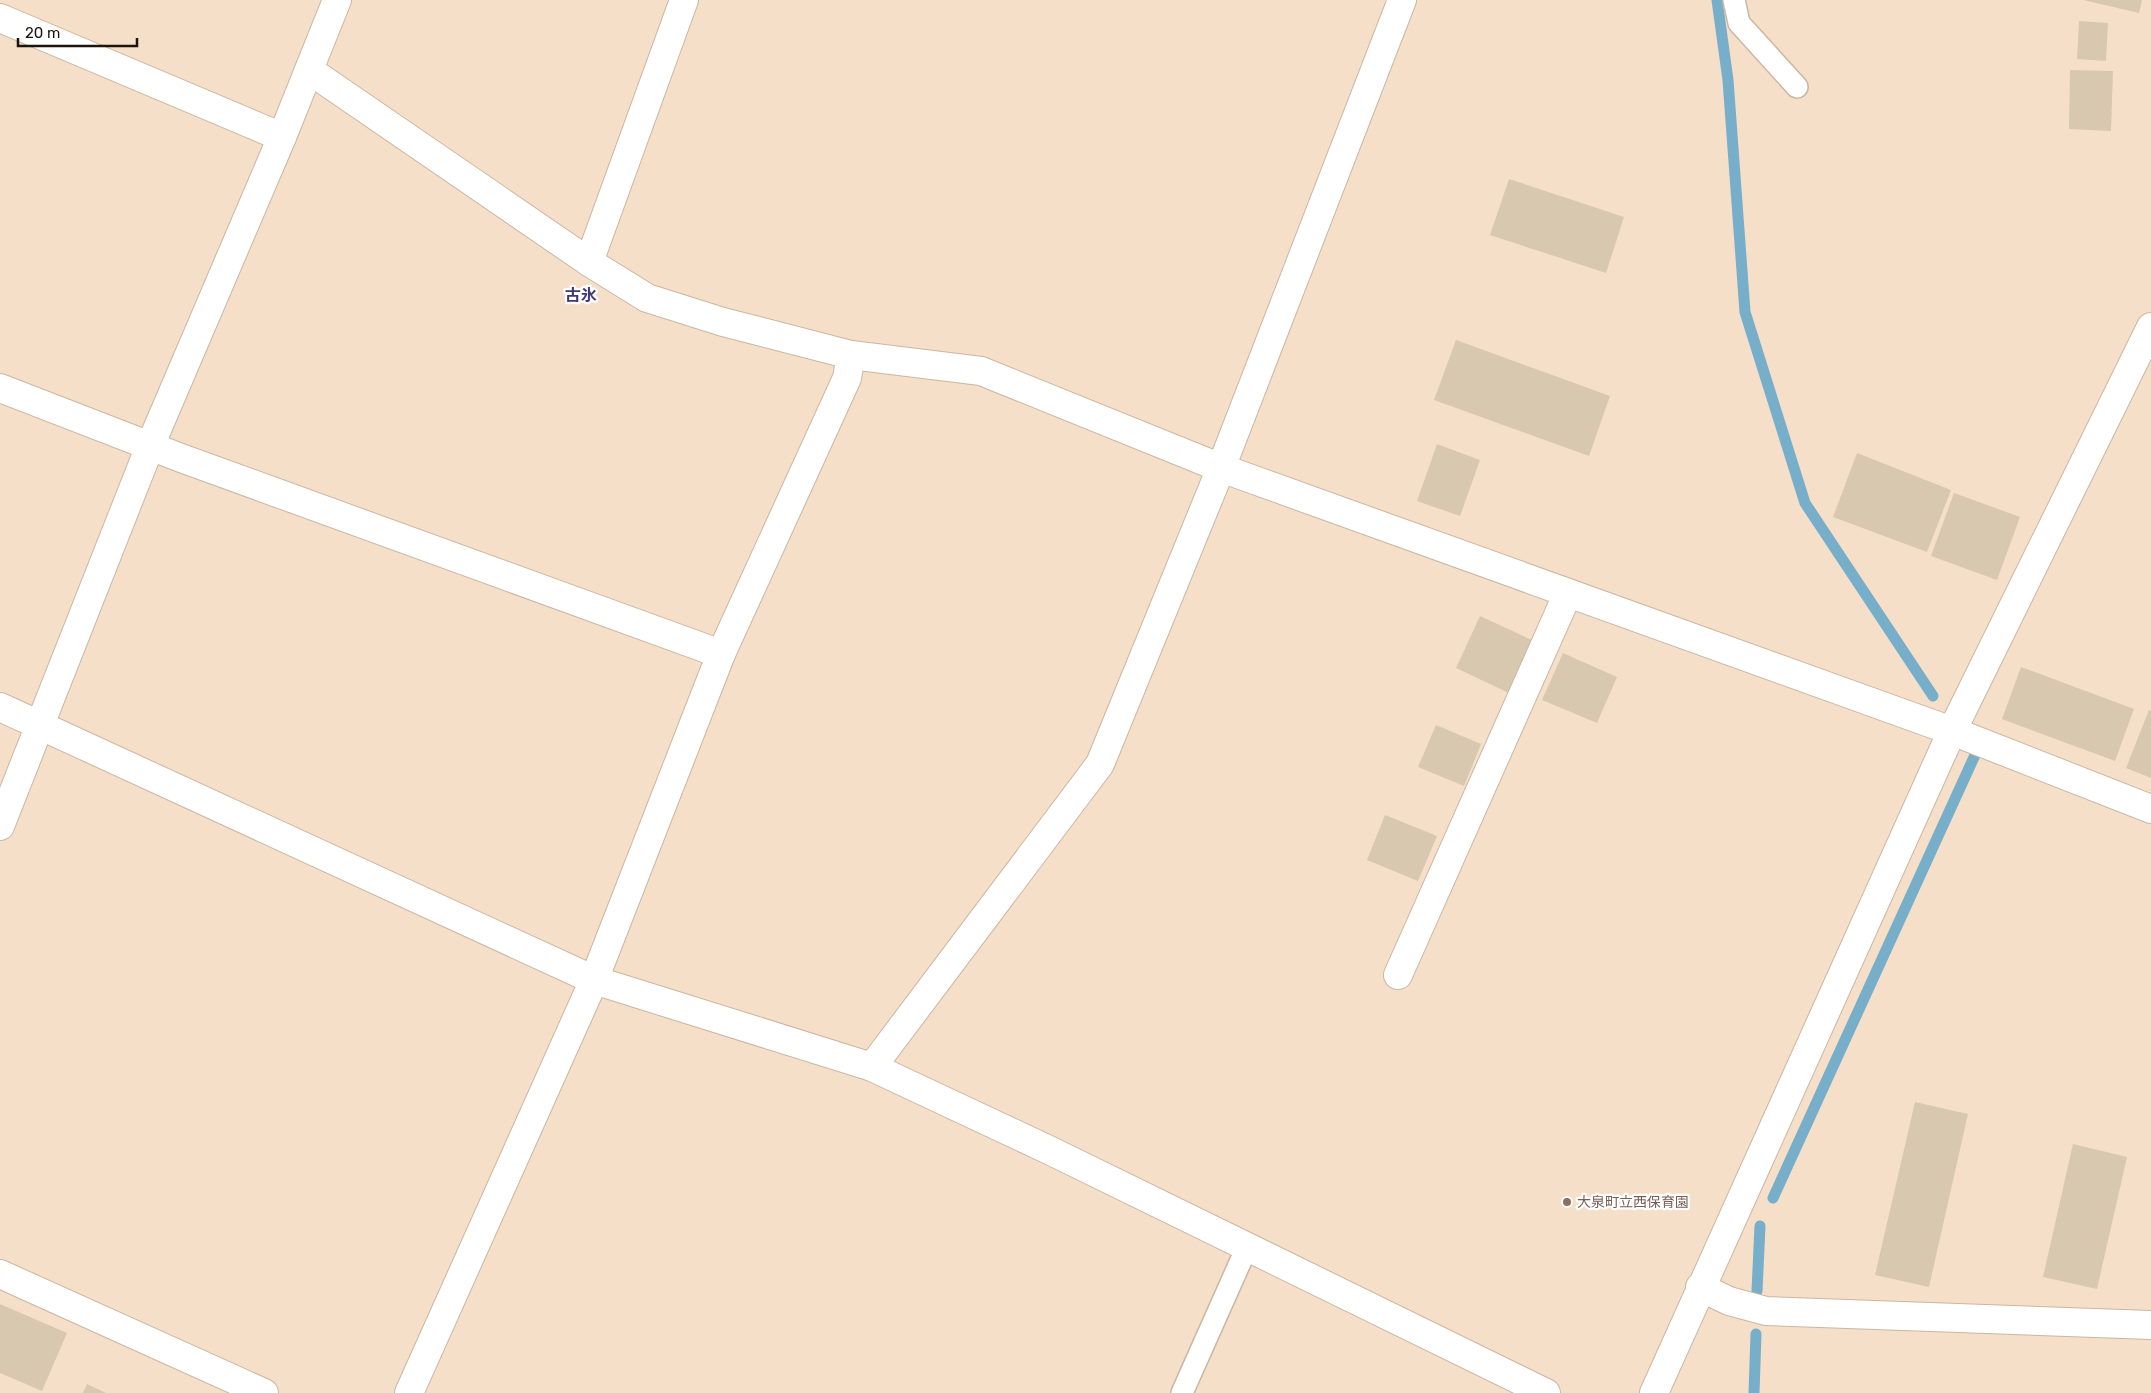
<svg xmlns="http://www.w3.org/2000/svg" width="2151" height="1393" font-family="Rubik,'Noto Sans JP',sans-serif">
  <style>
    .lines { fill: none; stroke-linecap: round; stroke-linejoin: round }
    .stream { stroke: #77aec9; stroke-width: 11 }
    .building { fill: #d8c8b0 }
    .lane-casing { stroke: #cbb6a1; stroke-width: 24 }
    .street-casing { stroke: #cbb6a1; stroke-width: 30 }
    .lane { stroke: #fff; stroke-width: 21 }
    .street { stroke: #fff; stroke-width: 28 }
    .education-dot { fill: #8d6e63; stroke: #fff; stroke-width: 2 }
    .labels { text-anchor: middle; stroke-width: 4.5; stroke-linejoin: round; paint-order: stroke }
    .education-label { font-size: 14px; fill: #785e54; stroke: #fff; text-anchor: start }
    .quarter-label { font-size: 16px; font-weight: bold; fill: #3e3976; stroke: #fff }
  </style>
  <rect width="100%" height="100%" fill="#f5dfc9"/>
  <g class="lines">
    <!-- stream -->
    <g class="stream">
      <path d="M1717 0 1728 80 1745 312 1805 503 1933 696"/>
      <path d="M1773 1198 1975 755"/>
      <path d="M1757 1291 1760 1226"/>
      <path d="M1754 1393 1756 1334"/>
    </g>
  </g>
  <!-- building -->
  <g class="building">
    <path d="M2083 0H2142L2139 13Z"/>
    <path d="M2079 21 2108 23 2106 61 2077 59Z"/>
    <path d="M2070 70 2113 71 2111 131 2069 129Z"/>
    <path d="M1509 179 1624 217 1606 273 1490 235Z"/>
    <path d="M1456 340 1610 396 1589 456 1434 400Z"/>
    <path d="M1437 444 1480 460 1460 516 1417 501Z"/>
    <path d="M1857 453 1951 490 1927 552 1833 517Z"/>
    <path d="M1954 493 2020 517 1997 580 1931 556Z"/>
    <path d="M1480 616 1536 642 1511 694 1456 668Z"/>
    <path d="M1563 653 1617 677 1597 723 1542 700Z"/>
    <path d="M2021 667 2134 709 2115 761 2002 719Z"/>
    <path d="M2149 710 2151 711V778L2126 768Z"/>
    <path d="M1436 725 1481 744 1464 786 1418 767Z"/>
    <path d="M1385 815 1437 836 1418 881 1367 860Z"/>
    <path d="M1915 1102 1968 1114 1929 1287 1875 1275Z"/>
    <path d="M2073 1144 2127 1157 2097 1289 2043 1277Z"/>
    <path d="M0 1304 67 1333 42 1391 0 1373Z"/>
    <path d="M87 1384 106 1393H83Z"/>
  </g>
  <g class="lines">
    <defs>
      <g id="lane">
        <path d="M1734 0 1739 23 1797 87"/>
        <path d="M1182 1393 1247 1247"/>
      </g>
      <g id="street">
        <path d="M0 18 282 137"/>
        <path d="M309 70 589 262 647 298 723 322 851 355 981 371 1221 468 1952 731 2151 809"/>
        <path d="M589 262 684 0"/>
        <path d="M0 388 181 458 721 654"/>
        <path d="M0 707 594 980 872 1067 1051 1151 1546 1393"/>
        <path d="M0 826 150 446 282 137 337 0"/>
        <path d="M1398 975 1568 593"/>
        <path d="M872 1067 1100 764 1221 468 1402 0"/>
        <path d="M0 1274 264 1393"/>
        <path d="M1700 1287 1729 1301 1766 1311 2151 1325"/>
        <path d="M409 1393 594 980 721 654 847 378 851 355"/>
        <path d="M1654 1393 1952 731 2151 327"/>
      </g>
    </defs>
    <!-- lane casing -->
    <use href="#lane" class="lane-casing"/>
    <!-- street casing -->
    <use href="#street" class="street-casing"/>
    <!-- lane -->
    <use href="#lane" class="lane"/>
    <!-- street -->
    <use href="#street" class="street"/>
  </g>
  <!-- markers -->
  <circle class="education-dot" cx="1567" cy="1202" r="5"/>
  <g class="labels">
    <!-- education labels -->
    <g class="education-label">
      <text x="1577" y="1207">大泉町立西保育園</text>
    </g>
    <!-- quarter labels -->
    <g class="quarter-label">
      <text x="581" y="301">古氷</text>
    </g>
  </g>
  <!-- scale -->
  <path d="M18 38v8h119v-8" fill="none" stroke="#1c150d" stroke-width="2.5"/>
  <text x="25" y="38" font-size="15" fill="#1c150d" stroke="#ffffff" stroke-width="4" paint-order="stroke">20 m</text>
</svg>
